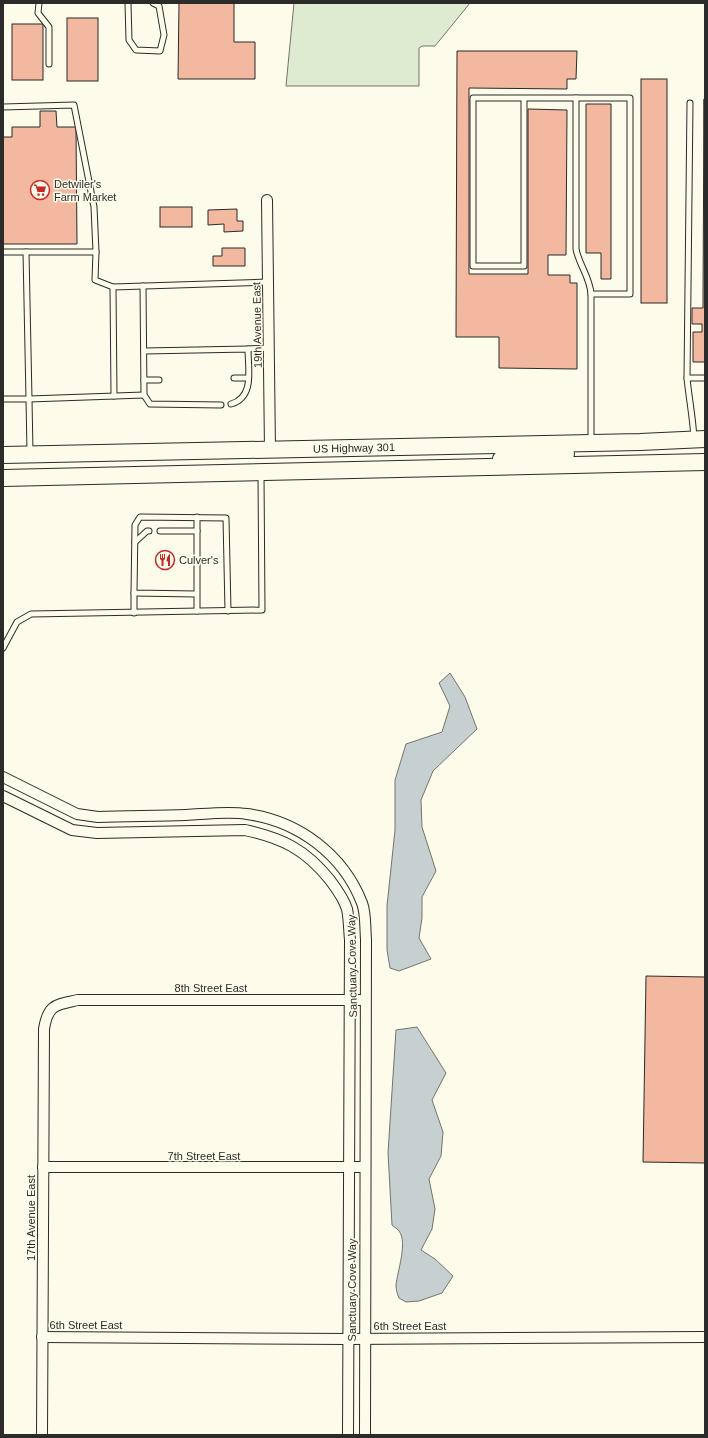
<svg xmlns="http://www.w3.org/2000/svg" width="708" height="1438" font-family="Arial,sans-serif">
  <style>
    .green { fill: #deebd1; stroke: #74746e }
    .water { fill: #c7d0d0; stroke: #74746e }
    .building { fill: #f2b8a0; stroke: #2b2b2b }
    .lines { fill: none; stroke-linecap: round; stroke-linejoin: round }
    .service-casing { stroke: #2b2b2b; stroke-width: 7 }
    .minor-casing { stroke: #2b2b2b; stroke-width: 12 }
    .primary-casing { stroke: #2b2b2b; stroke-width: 18 }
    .service { stroke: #fdfbea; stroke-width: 5 }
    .minor { stroke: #fdfbea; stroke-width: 10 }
    .primary { stroke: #fdfbea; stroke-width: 16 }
    .labels { text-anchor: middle; stroke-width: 3; stroke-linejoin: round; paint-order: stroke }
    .poi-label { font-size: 11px; fill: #2b2b2b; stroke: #fdfbea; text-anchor: start }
    .street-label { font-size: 11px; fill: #2b2b2b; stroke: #fdfbea }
  </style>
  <rect width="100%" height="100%" fill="#fdfbea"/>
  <!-- green -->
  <path class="green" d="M294 3H470L435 46H422L419 48V86H286Z"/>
  <!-- water -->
  <g class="water">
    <path d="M450 673 465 697 477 729 433 771 421 800 422 827 436 871 422 897V918L419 938 431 959 399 971 390 968 387 950V906L395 830V780L406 744 442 732 450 706 439 683Z"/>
    <path d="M417 1027 446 1073 432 1100 443 1132 441 1156 429 1179 435 1209 432 1229 421 1250 435 1259 453 1276 442 1293 419 1301 406 1302 399 1298C397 1294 396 1289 396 1285 397 1273 408 1242 399 1231 398 1229 394 1227 392 1225L388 1153 396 1030Z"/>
  </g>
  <!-- building -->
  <g class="building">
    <path d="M179 3H234V42H255V79H178Z"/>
    <rect x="67" y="18" width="31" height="63"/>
    <rect x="12" y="24" width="31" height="56"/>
    <path d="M457 51H577L576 79H567V89L469 88V274H528V109L567 110 566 255H548V275H570V283H577V369L499 368V337H456Z"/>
    <rect x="641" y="79" width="26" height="224"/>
    <path d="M704 99 705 362H693V332H702V324H692V308H703Z"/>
    <path d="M586 104H611V279H601V253H586Z"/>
    <path d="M40 111H56L57 127H76L77 244H3V137H12V127H40Z"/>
    <rect x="160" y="207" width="32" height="20"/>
    <path d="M237 209V221H243V231L224 232V224L208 225V210Z"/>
    <path d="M222 248H245V266H213V256H222Z"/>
    <path d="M646 976 705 977V1163L643 1162Z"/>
  </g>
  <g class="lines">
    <defs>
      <g id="service">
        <path d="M39 3 38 13 49 27V64"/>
        <path d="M128 3 129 40 136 50 160 51 164 35 159 6 153 3"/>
        <path d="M524 98V266H473V98H630V294H591V440"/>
        <path d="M576 98V249C579 265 590 277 591 294"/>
        <path d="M690 103 687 378C689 399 693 418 694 439"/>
        <path d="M3 107 74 105 94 207 96 252H3"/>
        <path d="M26 252 29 399 144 395"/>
        <path d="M96 252 95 280 113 287 268 282"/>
        <path d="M143 286 144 395 150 404 221 405"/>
        <path d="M113 287 114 396"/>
        <path d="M248 349 269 348"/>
        <path d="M144 351 248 349C248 369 255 397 231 404"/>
        <path d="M234 378H248"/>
        <path d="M687 378H705"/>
        <path d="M144 380H159"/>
        <path d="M3 399H29L30 452"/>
        <path d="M197 517V611"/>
        <path d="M160 531H197"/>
        <path d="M135 542 147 531H149"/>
        <path d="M134 593V613"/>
        <path d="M196 594 134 593 135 525 140 517 226 518 228 611"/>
        <path d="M3 648 17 622 31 614 262 610 261 474"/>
      </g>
      <g id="minor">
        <path d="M267 200 270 450"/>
        <path d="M3 777 77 814 98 817C127 816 157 816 186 815 206 814 228 811 247 814 298 821 343 854 362 903 366 913 365 928 366 939L365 1435"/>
        <path d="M3 796 72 830 97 833 245 830C282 838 305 849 330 880 336 888 344 899 347 909 349 918 349 930 350 940L348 1435"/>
        <path d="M43 1167H365"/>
        <path d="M42 1337 348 1339 705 1337"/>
        <path d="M42 1435 44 1029C48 1004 56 1005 78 1000H365"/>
      </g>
      <g id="primary">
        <path id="s1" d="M3 455 640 442 705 439"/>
        <path d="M501 459 518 456 566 454"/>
        <path d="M3 478 705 462"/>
      </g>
    </defs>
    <!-- service casing -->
    <use href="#service" class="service-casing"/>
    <!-- minor casing -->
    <use href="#minor" class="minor-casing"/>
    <!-- primary casing -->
    <use href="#primary" class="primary-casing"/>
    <!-- service -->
    <use href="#service" class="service"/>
    <!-- minor -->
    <use href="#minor" class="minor"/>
    <!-- primary -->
    <use href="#primary" class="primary"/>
  </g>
  <!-- icons -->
  <defs>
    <symbol id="supermarket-ring" viewBox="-11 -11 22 22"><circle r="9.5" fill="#fdfbea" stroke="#c62828" stroke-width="1.5"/><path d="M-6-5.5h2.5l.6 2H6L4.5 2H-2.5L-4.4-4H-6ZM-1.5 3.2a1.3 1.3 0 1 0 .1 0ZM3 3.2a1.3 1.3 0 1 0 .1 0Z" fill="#c62828"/></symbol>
    <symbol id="restaurant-ring" viewBox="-11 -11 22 22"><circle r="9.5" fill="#fdfbea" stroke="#c62828" stroke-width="1.5"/><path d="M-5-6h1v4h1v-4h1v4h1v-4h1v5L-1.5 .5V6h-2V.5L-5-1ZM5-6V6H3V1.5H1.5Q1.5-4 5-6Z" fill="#c62828"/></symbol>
  </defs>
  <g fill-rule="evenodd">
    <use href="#supermarket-ring" x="29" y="179" width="22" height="22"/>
    <use href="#restaurant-ring" x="154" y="549" width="22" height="22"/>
  </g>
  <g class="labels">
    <!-- poi labels -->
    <g class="poi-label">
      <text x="54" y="188">Detwiler's<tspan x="54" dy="13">Farm Market</tspan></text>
      <text x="179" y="564">Culver's</text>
    </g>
    <!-- street labels -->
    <g class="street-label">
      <text transform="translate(257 325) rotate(-91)" y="4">19th Avenue East</text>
      <text dy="4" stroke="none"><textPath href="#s1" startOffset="351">US Highway 301</textPath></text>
      <text transform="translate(352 966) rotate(-91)" y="4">Sanctuary Cove Way</text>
      <text x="211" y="992">8th Street East</text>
      <text x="204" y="1160">7th Street East</text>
      <text transform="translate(31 1218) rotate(-90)" y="4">17th Avenue East</text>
      <text transform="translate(352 1290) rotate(-90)" y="4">Sanctuary Cove Way</text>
      <text x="86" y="1329">6th Street East</text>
      <text x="410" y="1330">6th Street East</text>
    </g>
  </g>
  <!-- border -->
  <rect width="708" height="1438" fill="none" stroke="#2b2b2b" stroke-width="8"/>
</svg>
